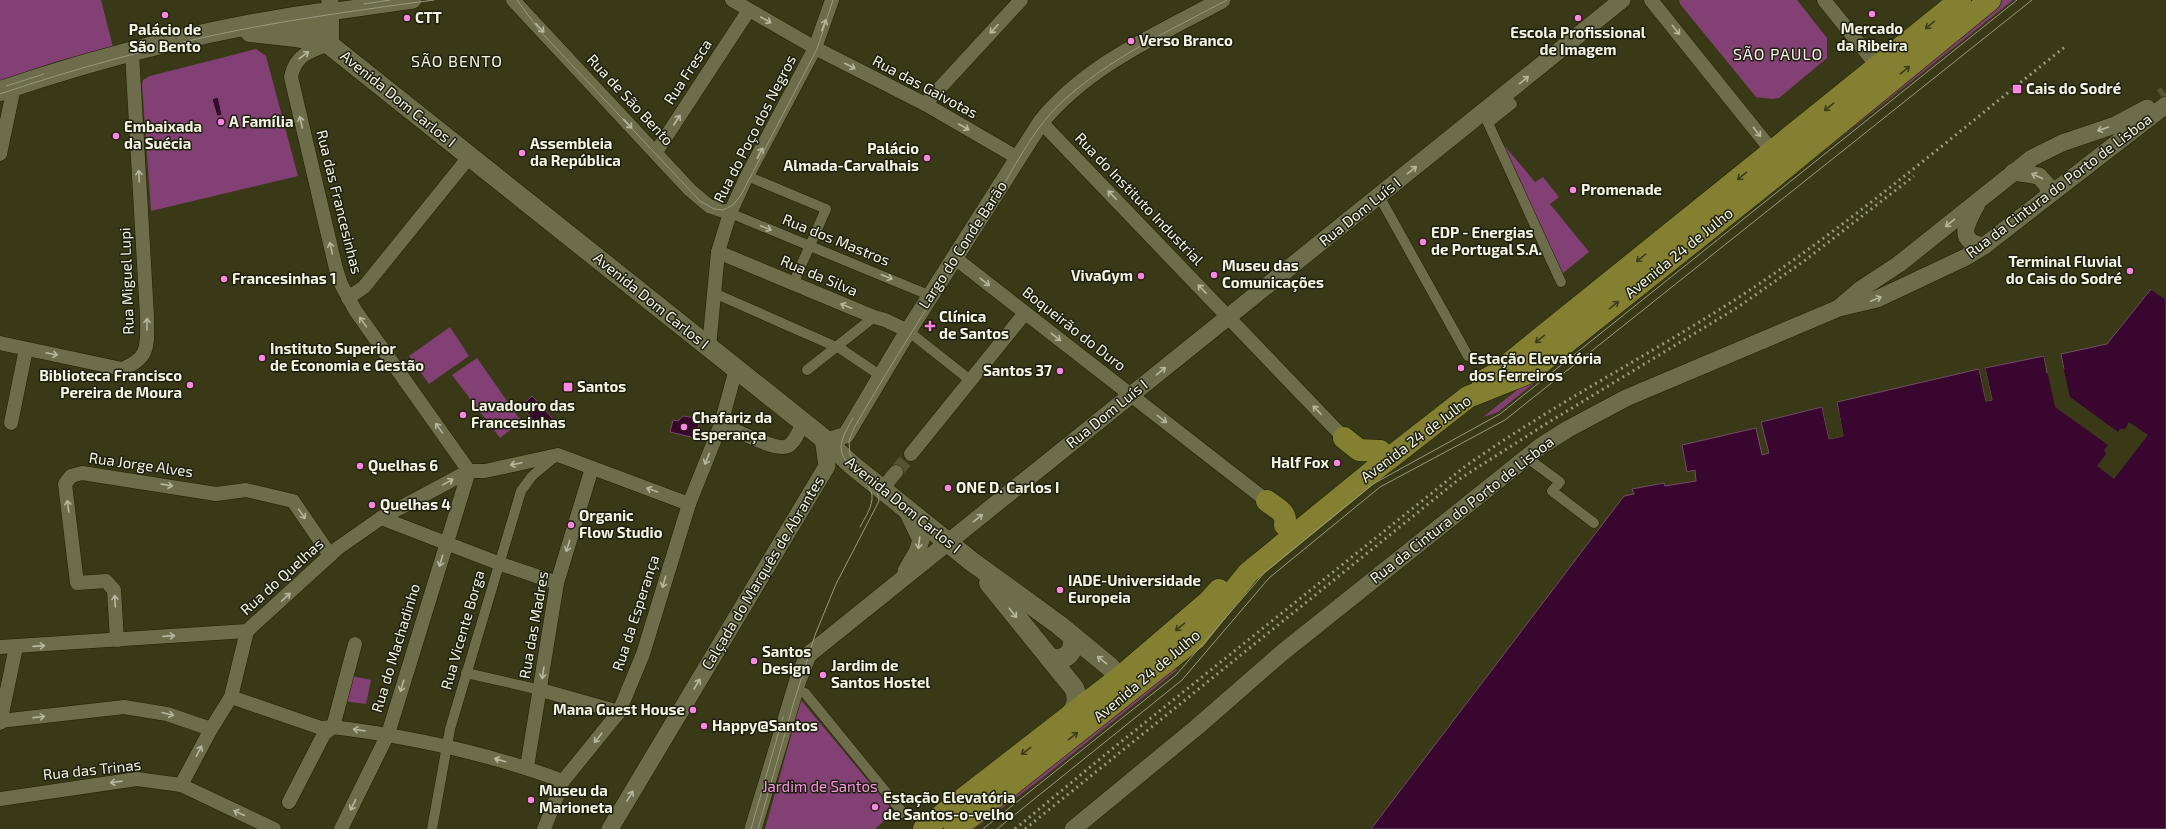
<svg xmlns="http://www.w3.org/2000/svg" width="2166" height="829" font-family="'Exo 2',sans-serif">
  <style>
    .green { fill: #824074 }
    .water { fill: #38062f; stroke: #704d64 }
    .pier { fill: #393918 }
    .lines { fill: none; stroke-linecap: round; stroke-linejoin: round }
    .minor-tunnel { stroke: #555536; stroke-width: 14; stroke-dasharray: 14 7; stroke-linecap: butt }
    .tertiary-tunnel { stroke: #555536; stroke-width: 17; stroke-dasharray: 17 8; stroke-linecap: butt }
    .pedestrian-casing { stroke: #212001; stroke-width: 11 }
    .minor-casing { stroke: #212001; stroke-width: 15 }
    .tertiary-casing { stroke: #212001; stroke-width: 18 }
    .secondary-casing { stroke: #212001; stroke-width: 21 }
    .primary-casing { stroke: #212001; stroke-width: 23 }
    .pedestrian { stroke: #6d6d4b; stroke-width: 10 }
    .minor { stroke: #6d6d4b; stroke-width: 14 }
    .tertiary { stroke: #6d6d4b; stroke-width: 17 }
    .secondary { stroke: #6d6d4b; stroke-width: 20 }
    .primary { stroke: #838131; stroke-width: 22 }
    .tram { stroke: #98987f; stroke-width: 1 }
    .rail { stroke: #98987f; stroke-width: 3; stroke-dasharray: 2 4; stroke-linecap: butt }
    .oneway { stroke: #b7b79e }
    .oneway2 { stroke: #3d3c1b }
    .poi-dot { fill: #fd86e2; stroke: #1f1f11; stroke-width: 1.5 }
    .labels { text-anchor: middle; stroke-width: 3; stroke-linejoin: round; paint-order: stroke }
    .poi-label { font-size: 15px; font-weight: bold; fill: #f3f4e1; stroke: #1f1f11; text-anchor: start }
    .street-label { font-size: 15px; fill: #f3f4e1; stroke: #1f1f11 }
    .park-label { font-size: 15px; fill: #f898e2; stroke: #1f1f11 }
    .neighbourhood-label { font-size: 16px; letter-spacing: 1px; fill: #f3f4e1; stroke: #1f1f11 }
  </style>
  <rect width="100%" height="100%" fill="#393918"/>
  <!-- green -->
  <g class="green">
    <path d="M0 0H101L113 47 58 61 0 81Z"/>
    <path d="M1679 0H1797L1827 38V58L1779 98 1772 99 1756 97 1680 4Z"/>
    <path d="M1999 0H2013L1780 186Z"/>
    <path d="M256 49 266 56 298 176 151 211 142 85 143 80 150 76Z"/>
    <path d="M1503 144 1535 182 1543 177 1559 197 1550 204 1589 252 1562 274 1501 145Z"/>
    <path d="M450 327 469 356 429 384 409 356Z"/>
    <path d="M477 358 521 421 500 438 452 375Z"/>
    <path d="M1545 368 1548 372 1498 412 1483 417Z"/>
    <path d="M1174 666 1177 670 1041 779 974 829H966Z"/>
    <path d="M352 676 371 680 366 704 344 701Z"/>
    <path d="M801 700 894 812 875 829H765Z"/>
  </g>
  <!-- water -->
  <g class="water">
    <path d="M218 97 222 115 217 116 212 99Z"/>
    <path d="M2166 287V829H1371L1624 496 1634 494 1632 489 1664 483 1665 486 1696 481 1695 470 1687 472 1682 445 1756 428 1762 455 1769 453 1761 422 1822 407 1829 439 1843 436 1837 402 1979 369 1986 401 1992 400 1985 368 2044 356 2047 373 2064 369 2061 354 2107 344 2151 289 2160 295Z"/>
    <path d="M532 396 553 419 542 429 521 406Z"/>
    <path d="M683 416 696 418 699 425 697 430 702 432 700 439 670 432 673 420 678 421Z"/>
  </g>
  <!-- pier -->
  <g class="pier">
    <path d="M2158 277 2166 283V300L2149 288 2152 287 2159 292 2165 285 2158 279Z"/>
    <path d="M2060 353 2070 397 2118 432 2120 429H2125L2129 422 2148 435 2114 479 2097 466 2106 454 2104 450 2108 445 2055 407 2044 356H2046L2049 370 2062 367 2059 355Z"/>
    <path d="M1985 366 1992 400 1986 401 1979 367 1981 369 1989 398 1983 368Z"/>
    <path d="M1836 400 1844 436 1829 439 1822 405 1824 406 1831 437 1841 435 1835 403Z"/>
  </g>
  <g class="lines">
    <!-- minor-tunnel -->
    <path class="minor-tunnel" d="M896 472 911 454"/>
    <!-- tertiary-tunnel -->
    <path class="tertiary-tunnel" d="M2162 97 2166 94"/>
    <defs>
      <g id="pedestrian">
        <path d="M1504 96 1512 104 1488 123 1561 282"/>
        <path d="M747 176 826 209 793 284"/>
        <path d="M1379 196 1468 356"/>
        <path d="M730 213 931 296"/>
        <path d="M714 293 841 349 881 376"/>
        <path d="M908 331 970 380"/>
        <path d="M807 370 874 317"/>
        <path d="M1526 457 1560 482 1552 491 1594 523"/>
        <path d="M466 673 541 690"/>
        <path d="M805 693 903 813"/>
        <path d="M432 829 450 729 521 491 532 476 556 456"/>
      </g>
      <g id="minor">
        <path d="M513 0 690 190 709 206 730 213"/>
        <path d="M732 0 817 49 925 104 1018 158"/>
        <path d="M1651 0 1773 152"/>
        <path d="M1824 0 1878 67"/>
        <path d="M329 44C310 51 295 55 291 77L336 269 341 284 355 310 469 471"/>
        <path d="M925 104 1021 0"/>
        <path d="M1041 122 1344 438"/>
        <path d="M656 152 749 10"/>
        <path d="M0 154 14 87"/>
        <path d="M718 252 874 317 885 320 908 331"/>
        <path d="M955 258 1267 501"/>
        <path d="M348 298 364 287 470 156"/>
        <path d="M0 343 122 369C151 358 147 344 147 316L132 53"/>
        <path d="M709 347 718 252 730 213 747 176 815 48 832 0"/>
        <path d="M11 423 26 349"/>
        <path d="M721 424C734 429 776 452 788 446 796 441 799 431 803 422"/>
        <path d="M911 454 1025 313"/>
        <path d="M882 489 896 472"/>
        <path d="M381 518 498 563 557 583"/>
        <path d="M117 640 114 590 106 581 77 583 65 484 71 476 82 473 216 494 246 490 293 501 330 555"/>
        <path d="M0 647 247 631 338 548 381 518 469 471H485L558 455 689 504"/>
        <path d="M541 690 619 712"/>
        <path d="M231 697 321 728 333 727C412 737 488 753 563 781"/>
        <path d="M0 721 124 707 167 714 211 729"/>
        <path d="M0 723 16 647"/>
        <path d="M527 767 557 583 592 468"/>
        <path d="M181 785 211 729 231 697 247 631"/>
        <path d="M0 799 137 779 181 785 274 829"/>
        <path d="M289 802 324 734 333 727 355 644"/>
        <path d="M341 829 388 734 469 471"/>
        <path d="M544 829 563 781 619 712 643 654 689 504 721 424 736 369"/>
      </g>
      <g id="tertiary">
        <path d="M330 0 329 12 413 0"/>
        <path d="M2013 172 2039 176 2047 185 2049 194"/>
        <path d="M1977 204C1968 221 1954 241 1984 246"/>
        <path d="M1840 307 1861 289 1899 264 2032 158 2062 143 2115 125 2147 108"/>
        <path d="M906 509 921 540 917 552 906 571"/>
        <path d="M610 829 827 466 823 438 830 440 846 435 908 331 1041 122C1087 65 1159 34 1222 0"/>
        <path d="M753 829 798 680 808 655 1622 0"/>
        <path d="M1073 829 1197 727 1283 652 1541 446 1568 429 1626 398 1839 308 1877 299 1966 257 1984 246 2166 105"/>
      </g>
      <g id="secondary">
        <path d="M296 18 823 438 852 465 971 561 1059 625 1110 667 1119 678 1121 685 1119 693"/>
        <path d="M250 32 296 37 325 43"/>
        <path d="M0 91C103 56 221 26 329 12V44"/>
        <path d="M989 583 1074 688C1080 701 1075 711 1065 720"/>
        <path d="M1050 658C1065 662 1076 653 1072 636"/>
      </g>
      <g id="primary">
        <path d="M1483 381 1496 374 1960 0"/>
        <path d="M1344 438 1359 450 1380 451"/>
        <path d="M1267 501C1277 509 1287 511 1285 525"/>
        <path d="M924 829 1119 678 1209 601 1219 590"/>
        <path d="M955 829 1195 639 1248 573 1368 475 1468 397 1528 373 1769 181 1990 0"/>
      </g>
    </defs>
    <!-- pedestrian casing -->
    <use href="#pedestrian" class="pedestrian-casing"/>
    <!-- minor casing -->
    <use href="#minor" class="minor-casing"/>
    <!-- tertiary casing -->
    <use href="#tertiary" class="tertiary-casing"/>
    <!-- secondary casing -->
    <use href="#secondary" class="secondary-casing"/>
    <!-- primary casing -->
    <use href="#primary" class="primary-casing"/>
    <!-- pedestrian -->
    <use href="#pedestrian" class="pedestrian"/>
    <!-- minor -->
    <use href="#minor" class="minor"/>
    <!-- tertiary -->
    <use href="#tertiary" class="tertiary"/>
    <!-- secondary -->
    <use href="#secondary" class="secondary"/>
    <!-- primary -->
    <use href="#primary" class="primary"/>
    <!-- tram -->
    <g class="tram">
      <path d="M517 0 539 30 700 201 714 209 723 210 733 205 741 195 817 49 833 0"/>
      <path d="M364 4 390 0"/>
      <path d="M6 86 44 74"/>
      <path d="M0 94C76 68 155 47 234 31 300 18 367 9 434 0"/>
      <path d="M959 246 995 190"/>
      <path d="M853 418C836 447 836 454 861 477 866 482 871 489 872 495 873 506 865 518 860 527"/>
      <path d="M751 829 783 717"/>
      <path d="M758 829 793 705 815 635 836 584 879 501 875 484 857 465 850 455 849 441 854 428C895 357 939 289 983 220 1007 182 1029 132 1062 102 1109 58 1171 30 1227 0"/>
      <path d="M983 829 1176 675 1265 572 1373 484 1500 414 2017 0"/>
      <path d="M997 829 1182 680 1269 578 1380 487 1505 420 2032 0"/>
    </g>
    <!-- rail -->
    <g class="rail">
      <path d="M1015 829 1112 749 1463 468C1557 401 1660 350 1756 286 1864 213 1964 127 2066 46"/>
      <path d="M1025 829 1458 480 1549 422 1738 307 1804 261 1914 176"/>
    </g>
  </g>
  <!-- one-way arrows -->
  <defs><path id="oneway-shaft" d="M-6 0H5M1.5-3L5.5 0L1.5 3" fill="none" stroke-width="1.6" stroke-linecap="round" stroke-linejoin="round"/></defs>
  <g class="oneway">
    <use href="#oneway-shaft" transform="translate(766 20) rotate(30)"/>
    <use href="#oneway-shaft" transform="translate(824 25) rotate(-69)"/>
    <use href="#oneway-shaft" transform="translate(540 28) rotate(47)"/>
    <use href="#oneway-shaft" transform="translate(994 29) rotate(132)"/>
    <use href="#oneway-shaft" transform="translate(1676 30) rotate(51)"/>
    <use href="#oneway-shaft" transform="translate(304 55) rotate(-36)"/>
    <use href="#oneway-shaft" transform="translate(850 66) rotate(27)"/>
    <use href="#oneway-shaft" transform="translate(1524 80) rotate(-39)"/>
    <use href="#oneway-shaft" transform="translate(677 120) rotate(-57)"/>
    <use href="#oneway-shaft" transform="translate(301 122) rotate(-103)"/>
    <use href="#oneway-shaft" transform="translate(628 124) rotate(47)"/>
    <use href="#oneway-shaft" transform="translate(964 127) rotate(30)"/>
    <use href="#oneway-shaft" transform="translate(2103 129) rotate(161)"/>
    <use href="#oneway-shaft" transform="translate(1757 132) rotate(52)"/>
    <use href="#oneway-shaft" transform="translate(760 153) rotate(-62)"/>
    <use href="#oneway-shaft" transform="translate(1412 170) rotate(-39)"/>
    <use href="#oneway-shaft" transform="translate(139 176) rotate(-93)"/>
    <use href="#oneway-shaft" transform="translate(2037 176) rotate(-156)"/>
    <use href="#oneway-shaft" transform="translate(1112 195) rotate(-134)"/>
    <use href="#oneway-shaft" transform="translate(1950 223) rotate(141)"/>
    <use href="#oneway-shaft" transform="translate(766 228) rotate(22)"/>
    <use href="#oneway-shaft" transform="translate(331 248) rotate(-103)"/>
    <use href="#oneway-shaft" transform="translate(887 277) rotate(22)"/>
    <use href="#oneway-shaft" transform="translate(985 282) rotate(38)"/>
    <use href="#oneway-shaft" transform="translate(1202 289) rotate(-134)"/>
    <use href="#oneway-shaft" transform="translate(1876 299) rotate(-22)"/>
    <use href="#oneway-shaft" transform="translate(846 306) rotate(-158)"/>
    <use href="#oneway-shaft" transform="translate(363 322) rotate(-125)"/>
    <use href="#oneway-shaft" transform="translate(147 324) rotate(-89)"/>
    <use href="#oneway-shaft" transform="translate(1056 337) rotate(38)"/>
    <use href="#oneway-shaft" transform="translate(52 354) rotate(12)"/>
    <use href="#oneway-shaft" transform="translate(1161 371) rotate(-39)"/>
    <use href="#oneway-shaft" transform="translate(1317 410) rotate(-134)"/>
    <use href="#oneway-shaft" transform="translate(1162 419) rotate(38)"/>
    <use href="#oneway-shaft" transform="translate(439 428) rotate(-125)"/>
    <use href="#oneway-shaft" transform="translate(707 459) rotate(112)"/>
    <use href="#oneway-shaft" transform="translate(516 464) rotate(168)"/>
    <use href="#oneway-shaft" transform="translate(448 482) rotate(-29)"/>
    <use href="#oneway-shaft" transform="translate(167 485) rotate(10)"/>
    <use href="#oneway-shaft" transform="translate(652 490) rotate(-160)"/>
    <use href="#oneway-shaft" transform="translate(68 506) rotate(-97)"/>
    <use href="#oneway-shaft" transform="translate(302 514) rotate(55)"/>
    <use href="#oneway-shaft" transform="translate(978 518) rotate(-39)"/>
    <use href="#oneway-shaft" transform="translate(919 543) rotate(97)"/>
    <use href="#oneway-shaft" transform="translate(568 546) rotate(107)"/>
    <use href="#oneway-shaft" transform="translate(441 561) rotate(107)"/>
    <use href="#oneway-shaft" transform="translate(664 582) rotate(106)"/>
    <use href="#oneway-shaft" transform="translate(286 597) rotate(-43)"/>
    <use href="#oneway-shaft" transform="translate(115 601) rotate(-93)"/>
    <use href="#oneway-shaft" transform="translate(1013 613) rotate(51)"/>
    <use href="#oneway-shaft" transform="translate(169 636) rotate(-4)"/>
    <use href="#oneway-shaft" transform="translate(39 646) rotate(-4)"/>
    <use href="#oneway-shaft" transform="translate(1102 660) rotate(-141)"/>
    <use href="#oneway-shaft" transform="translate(543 673) rotate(99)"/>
    <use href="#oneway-shaft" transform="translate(697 684) rotate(-59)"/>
    <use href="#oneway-shaft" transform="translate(402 686) rotate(107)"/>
    <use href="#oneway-shaft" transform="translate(168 714) rotate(14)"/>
    <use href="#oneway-shaft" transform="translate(39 717) rotate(-6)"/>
    <use href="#oneway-shaft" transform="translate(359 730) rotate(-172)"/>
    <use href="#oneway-shaft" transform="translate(598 738) rotate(129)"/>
    <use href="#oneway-shaft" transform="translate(199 751) rotate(-62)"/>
    <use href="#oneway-shaft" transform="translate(500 760) rotate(-164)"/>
    <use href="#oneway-shaft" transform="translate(116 782) rotate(172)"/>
    <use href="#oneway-shaft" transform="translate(630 796) rotate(-59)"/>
    <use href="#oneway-shaft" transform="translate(353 805) rotate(116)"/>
    <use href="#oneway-shaft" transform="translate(239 813) rotate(-155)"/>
  </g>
  <g class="oneway2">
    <use href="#oneway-shaft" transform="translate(1930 25) rotate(141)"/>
    <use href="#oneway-shaft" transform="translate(1905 70) rotate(-39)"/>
    <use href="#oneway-shaft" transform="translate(1829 107) rotate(141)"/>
    <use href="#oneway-shaft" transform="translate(1742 176) rotate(141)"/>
    <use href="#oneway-shaft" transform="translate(1641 258) rotate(141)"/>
    <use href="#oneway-shaft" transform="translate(1614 305) rotate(-39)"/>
    <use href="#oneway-shaft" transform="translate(1540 339) rotate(141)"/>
    <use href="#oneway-shaft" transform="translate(1180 627) rotate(140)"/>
    <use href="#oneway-shaft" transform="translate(1073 736) rotate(-39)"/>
    <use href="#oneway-shaft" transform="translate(1026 751) rotate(143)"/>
  </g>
  <!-- markers -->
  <g class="poi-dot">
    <circle cx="1872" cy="14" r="4"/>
    <circle cx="165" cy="15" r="4"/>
    <circle cx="407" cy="18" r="4"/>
    <circle cx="1578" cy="18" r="4"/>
    <circle cx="1131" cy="41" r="4"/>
    <rect x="2012" y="84" width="10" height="10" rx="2"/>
    <circle cx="221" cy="122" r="4"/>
    <circle cx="116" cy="136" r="4"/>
    <circle cx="522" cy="153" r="4"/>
    <circle cx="927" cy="158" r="4"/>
    <circle cx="1573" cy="190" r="4"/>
    <circle cx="1423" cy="242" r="4"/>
    <circle cx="2130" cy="271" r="4"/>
    <circle cx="1214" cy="275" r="4"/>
    <circle cx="1141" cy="276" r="4"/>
    <circle cx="224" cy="279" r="4"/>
    <path d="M928 320h4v4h4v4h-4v4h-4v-4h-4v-4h4z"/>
    <circle cx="262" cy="358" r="4"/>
    <circle cx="1461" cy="368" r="4"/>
    <circle cx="1060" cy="371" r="4"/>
    <circle cx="190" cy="385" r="4"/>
    <rect x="563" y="382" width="10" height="10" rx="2"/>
    <circle cx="463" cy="415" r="4"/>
    <circle cx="684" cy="427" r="4"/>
    <circle cx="1337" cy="463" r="4"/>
    <circle cx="360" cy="466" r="4"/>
    <circle cx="948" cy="488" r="4"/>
    <circle cx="372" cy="505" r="4"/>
    <circle cx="571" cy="525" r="4"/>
    <circle cx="1060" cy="590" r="4"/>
    <circle cx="754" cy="661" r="4"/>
    <circle cx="823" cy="675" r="4"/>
    <circle cx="693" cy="710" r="4"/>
    <circle cx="704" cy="726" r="4"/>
    <circle cx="531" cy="800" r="4"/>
    <circle cx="875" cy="807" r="4"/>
  </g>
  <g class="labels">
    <!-- poi labels -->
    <g class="poi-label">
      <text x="415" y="23">CTT</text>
      <text x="1872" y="34" text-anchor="middle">Mercado<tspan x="1872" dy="17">da Ribeira</tspan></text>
      <text x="165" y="35" text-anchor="middle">Palácio de<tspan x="165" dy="17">São Bento</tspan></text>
      <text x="1578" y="38" text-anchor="middle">Escola Profissional<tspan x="1578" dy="17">de Imagem</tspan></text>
      <text x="1139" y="46">Verso Branco</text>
      <text x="2026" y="94">Cais do Sodré</text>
      <text x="229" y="127">A Família</text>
      <text x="124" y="132">Embaixada<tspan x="124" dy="17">da Suécia</tspan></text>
      <text x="530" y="149">Assembleia<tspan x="530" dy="17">da República</tspan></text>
      <text x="919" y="154" text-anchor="end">Palácio<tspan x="919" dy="17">Almada-Carvalhais</tspan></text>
      <text x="1581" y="195">Promenade</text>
      <text x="1431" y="238">EDP - Energias<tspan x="1431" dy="17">de Portugal S.A.</tspan></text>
      <text x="2122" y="267" text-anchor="end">Terminal Fluvial<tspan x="2122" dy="17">do Cais do Sodré</tspan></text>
      <text x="1222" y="271">Museu das<tspan x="1222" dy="17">Comunicações</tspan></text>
      <text x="1133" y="281" text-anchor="end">VivaGym</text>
      <text x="232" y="284">Francesinhas 1</text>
      <text x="939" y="322">Clínica<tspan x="939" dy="17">de Santos</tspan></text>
      <text x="270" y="354">Instituto Superior<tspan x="270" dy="17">de Economia e Gestão</tspan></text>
      <text x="1469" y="364">Estação Elevatória<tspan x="1469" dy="17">dos Ferreiros</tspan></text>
      <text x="1052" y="376" text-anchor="end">Santos 37</text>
      <text x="182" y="381" text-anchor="end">Biblioteca Francisco<tspan x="182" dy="17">Pereira de Moura</tspan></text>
      <text x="577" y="392">Santos</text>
      <text x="471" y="411">Lavadouro das<tspan x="471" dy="17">Francesinhas</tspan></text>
      <text x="692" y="423">Chafariz da<tspan x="692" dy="17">Esperança</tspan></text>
      <text x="1329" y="468" text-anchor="end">Half Fox</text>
      <text x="368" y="471">Quelhas 6</text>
      <text x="956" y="493">ONE D. Carlos I</text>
      <text x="380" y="510">Quelhas 4</text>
      <text x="579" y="521">Organic<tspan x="579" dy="17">Flow Studio</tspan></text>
      <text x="1068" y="586">IADE-Universidade<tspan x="1068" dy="17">Europeia</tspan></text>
      <text x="762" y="657">Santos<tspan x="762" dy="17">Design</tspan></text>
      <text x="831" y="671">Jardim de<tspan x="831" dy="17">Santos Hostel</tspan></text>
      <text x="685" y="715" text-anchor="end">Mana Guest House</text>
      <text x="712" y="731">Happy@Santos</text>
      <text x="539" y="796">Museu da<tspan x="539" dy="17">Marioneta</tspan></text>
      <text x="883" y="803">Estação Elevatória<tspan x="883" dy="17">de Santos-o-velho</tspan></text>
    </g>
    <!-- street labels -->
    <g class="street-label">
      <text transform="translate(688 72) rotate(-57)" y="5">Rua Fresca</text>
      <text transform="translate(925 87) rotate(28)" y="5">Rua das Gaivotas</text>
      <text transform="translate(398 99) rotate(39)" y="5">Avenida Dom Carlos I</text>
      <text transform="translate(630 100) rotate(47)" y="5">Rua de São Bento</text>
      <text transform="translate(755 129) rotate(-63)" y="5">Rua do Poço dos Negros</text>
      <text transform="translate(2059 186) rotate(-37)" y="5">Rua da Cintura do Porto de Lisboa</text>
      <text transform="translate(1139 199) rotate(46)" y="5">Rua do Instituto Industrial</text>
      <text transform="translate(339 202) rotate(76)" y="5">Rua das Francesinhas</text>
      <text transform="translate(1360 212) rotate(-39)" y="5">Rua Dom Luís I</text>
      <text transform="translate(836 240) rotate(22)" y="5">Rua dos Mastros</text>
      <text transform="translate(963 245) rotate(-57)" y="5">Largo do Conde Barão</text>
      <text transform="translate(1679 253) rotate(-39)" y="5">Avenida 24 de Julho</text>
      <text transform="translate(819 276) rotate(23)" y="5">Rua da Silva</text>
      <text transform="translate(127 281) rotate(-92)" y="5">Rua Miguel Lupi</text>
      <text transform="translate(651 301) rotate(39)" y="5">Avenida Dom Carlos I</text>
      <text transform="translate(1074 329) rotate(38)" y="5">Boqueirão do Duro</text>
      <text transform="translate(1107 414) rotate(-39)" y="5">Rua Dom Luís I</text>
      <text transform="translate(1416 439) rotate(-37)" y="5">Avenida 24 de Julho</text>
      <text transform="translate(141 465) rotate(8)" y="5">Rua Jorge Alves</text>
      <text transform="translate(903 505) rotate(39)" y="5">Avenida Dom Carlos I</text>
      <text transform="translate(1462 510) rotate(-38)" y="5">Rua da Cintura do Porto de Lisboa</text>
      <text transform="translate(763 573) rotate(-59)" y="5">Calçada do Marquês de Abrantes</text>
      <text transform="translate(282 577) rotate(-42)" y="5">Rua do Quelhas</text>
      <text transform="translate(636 613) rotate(-72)" y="5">Rua da Esperança</text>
      <text transform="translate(534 625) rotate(-80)" y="5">Rua das Madres</text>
      <text transform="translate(463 630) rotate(-74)" y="5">Rua Vicente Borga</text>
      <text transform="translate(396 648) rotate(-73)" y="5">Rua do Machadinho</text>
      <text transform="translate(1147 676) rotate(-40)" y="5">Avenida 24 de Julho</text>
      <text transform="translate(92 770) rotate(-6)" y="5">Rua das Trinas</text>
    </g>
    <!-- park labels -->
    <g class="park-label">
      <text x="820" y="792">Jardim de Santos</text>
    </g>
    <!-- neighbourhood labels -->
    <g class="neighbourhood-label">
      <text x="1778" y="60">SÃO PAULO</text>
      <text x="457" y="67">SÃO BENTO</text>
    </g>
  </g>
</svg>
